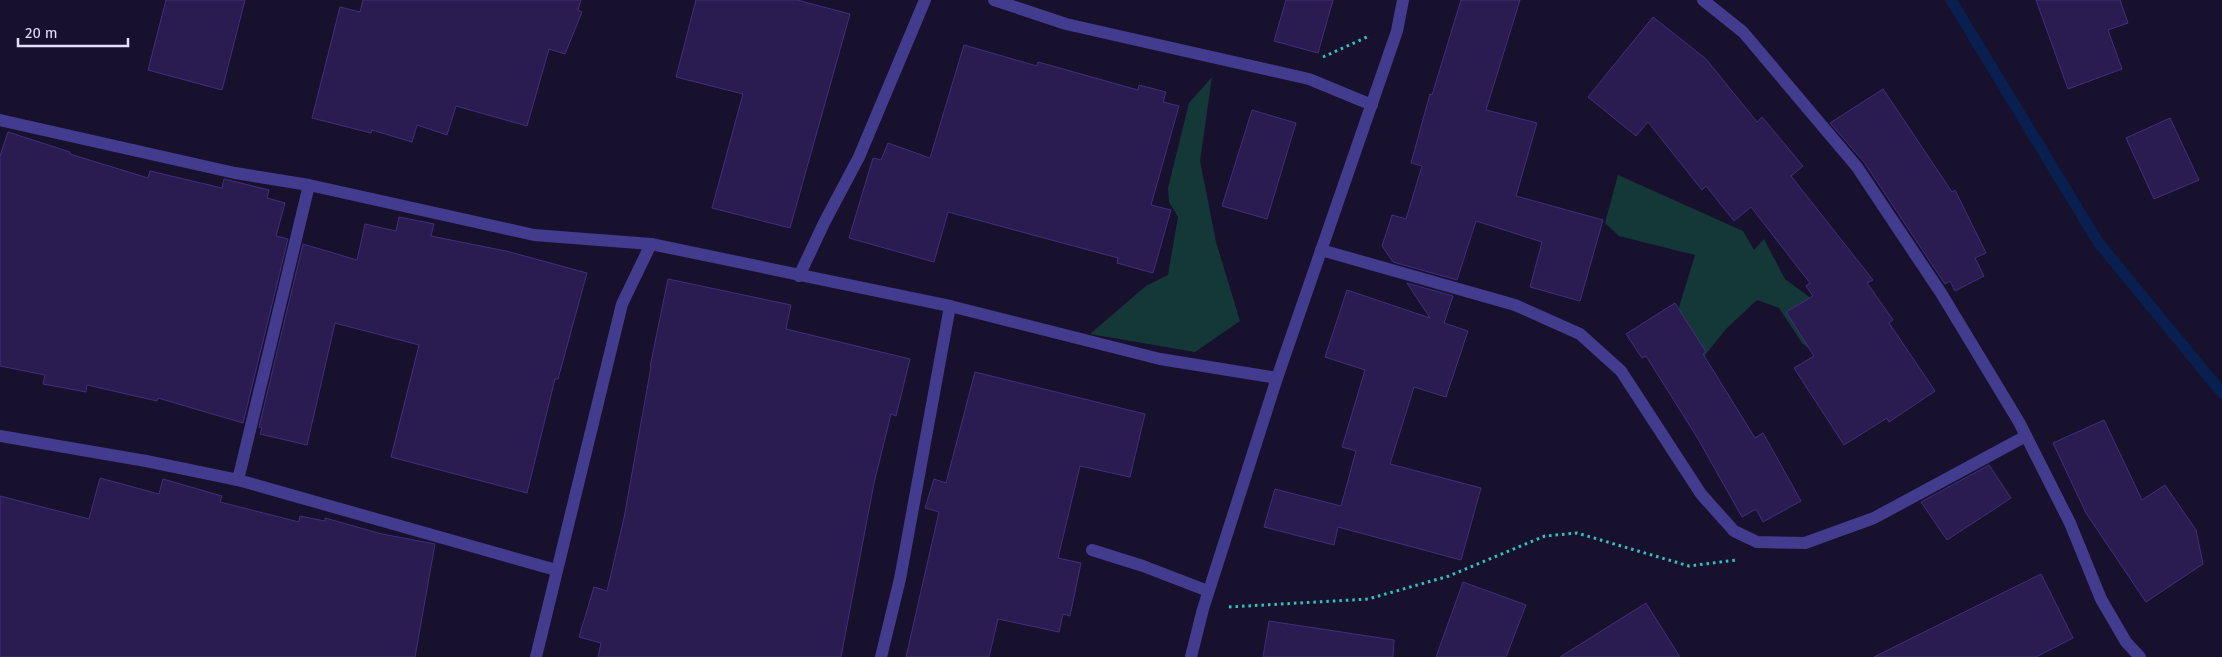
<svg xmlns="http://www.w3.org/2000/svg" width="2222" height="657" font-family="'Fira Sans',sans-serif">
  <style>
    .green { fill: #143738 }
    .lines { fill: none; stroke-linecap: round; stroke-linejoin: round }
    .stream { stroke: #091f4f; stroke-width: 11 }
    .building { fill: #2a1c50; stroke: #422e7c }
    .path { stroke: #2dc4c4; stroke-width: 3; stroke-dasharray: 2.5 4; stroke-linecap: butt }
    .minor { stroke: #433b8e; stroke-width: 12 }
  </style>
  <rect width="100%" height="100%" fill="#18112e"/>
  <!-- green -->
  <g class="green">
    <path d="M1212 77 1200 161 1216 242 1240 321 1195 352 1090 334 1146 286 1168 275 1178 217 1169 202 1168 188 1189 103Z"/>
    <path d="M1618 175 1743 231 1754 250 1764 239 1785 279 1839 319 1829 365 1802 343 1779 308 1757 300 1727 328 1692 371 1665 353 1695 255 1619 236 1605 223Z"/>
  </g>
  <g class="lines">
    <!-- stream -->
    <path class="stream" d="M1951 0 2098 242 2222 393"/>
  </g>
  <!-- building -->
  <g class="building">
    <path d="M166 0H245L222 90 148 70Z"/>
    <path d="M363 0H581L578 10 582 12 565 54 549 49 527 126 456 106 447 135 417 125 412 142 372 130 371 133 312 118 340 7 360 12Z"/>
    <path d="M696 0H797L850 14 790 228 712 208 743 94 676 77Z"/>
    <path d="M1286 0H1333L1318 53 1274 41Z"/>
    <path d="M1461 0H1520L1486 110 1537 123 1516 196 1603 220 1580 301 1530 287 1542 242 1476 221 1457 280 1393 262 1382 246 1392 215 1406 219 1422 166 1411 163 1430 94 1432 95Z"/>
    <path d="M2036 0H2120L2128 23 2108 30 2122 69 2068 89Z"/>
    <path d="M1653 17 1706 59 1757 122 1762 117 1803 166 1791 176 1873 280 1867 283 1893 320 1889 323 1935 391 1889 422 1887 418 1844 445 1794 368 1814 356 1786 312 1813 296 1806 286 1810 283 1751 207 1734 221 1706 186 1702 190 1648 122 1636 136 1588 97Z"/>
    <path d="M964 45 1037 66 1038 62 1138 90 1139 85 1166 92 1163 102 1179 106 1151 205 1171 210 1153 273 1117 263 1118 258 948 212 934 262 849 238 873 158 881 160 888 143 930 158Z"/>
    <path d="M1883 89 1952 192 1955 190 1986 253 1975 258 1984 276 1955 291 1950 281 1945 284 1864 162 1830 123Z"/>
    <path d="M1252 110 1296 123 1267 219 1222 206Z"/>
    <path d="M2170 118 2199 180 2154 199 2126 138Z"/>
    <path d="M8 132 70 152V154L148 178 150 171 222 188 224 179 269 190 267 198 285 203 276 236 288 239 243 423 158 398 157 401 87 385 86 392 43 384 45 375 0 366V156Z"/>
    <path d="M399 217 434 224 431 236 506 251 587 273 558 379H555L527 493 391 457 419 345 335 323 307 445 260 434 262 428 259 427 303 244 357 260 365 224 396 231Z"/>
    <path d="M668 279 791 305 786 329 910 359 896 416 891 414 874 483 841 657H598L601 643 579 637 594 587 607 591 624 518 651 367H650Z"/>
    <path d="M1407 283 1453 296 1444 323 1468 331 1446 397 1414 387 1390 464 1481 488 1461 560 1338 527 1334 545 1264 527 1275 489 1341 506 1356 451 1342 447 1365 370 1325 357 1347 290 1430 318Z"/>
    <path d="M1675 303 1706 352 1703 354 1755 438 1763 433 1801 501 1763 522 1756 509 1742 517 1697 437 1646 356 1642 358 1626 334Z"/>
    <path d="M975 372 1145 414 1130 477 1080 466 1058 558 1081 563 1070 616 1063 614 1059 632 998 619 989 657H906L939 512 925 508 934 479 946 483Z"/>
    <path d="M2104 420 2142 500 2165 485 2196 530 2203 564 2146 602 2086 513 2053 443Z"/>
    <path d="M1989 465 2011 498 1947 540 1921 502Z"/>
    <path d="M100 478 159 494 163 479 222 496 220 502 299 522 300 516 325 521V518L382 534 435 544 415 657H0V496L89 519Z"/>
    <path d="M2041 574 2073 638 2036 657H1874Z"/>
    <path d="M1463 582 1526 605 1506 657H1436Z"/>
    <path d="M1646 603 1680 657H1560Z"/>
    <path d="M1269 621 1394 640 1393 657H1263Z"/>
  </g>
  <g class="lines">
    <!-- path -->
    <g class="path">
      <path d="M1323 57 1367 37"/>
      <path d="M1229 607 1368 599 1449 576 1545 536 1577 533 1689 566 1736 560"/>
    </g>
    <!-- minor -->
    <g class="minor">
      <path d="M994 0 1066 24 1309 79 1372 105"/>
      <path d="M1703 0 1743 32 1857 167 1941 293 2019 422 2070 523 2101 599 2126 642 2140 657"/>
      <path d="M0 120 235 173 309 185 534 235 651 244 950 306 1160 359 1277 378"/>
      <path d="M1321 250 1515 305 1580 334 1621 371 1701 494 1734 531 1757 542 1805 543 1874 518 2026 436"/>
      <path d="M799 276 825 221 859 157 925 0"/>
      <path d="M0 436 146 461 238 480 556 570"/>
      <path d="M238 480 309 185"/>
      <path d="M1092 550 1143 566 1208 591"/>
      <path d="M536 657 622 304 651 244"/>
      <path d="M881 657 900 579 950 306"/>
      <path d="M1191 657 1203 609 1277 378 1397 31 1403 0"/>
    </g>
  </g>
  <!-- scale -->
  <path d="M18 38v8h110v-8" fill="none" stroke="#e4deff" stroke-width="2.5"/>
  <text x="25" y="38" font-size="15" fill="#e4deff" stroke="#18112e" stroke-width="4" paint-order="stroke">20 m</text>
</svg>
